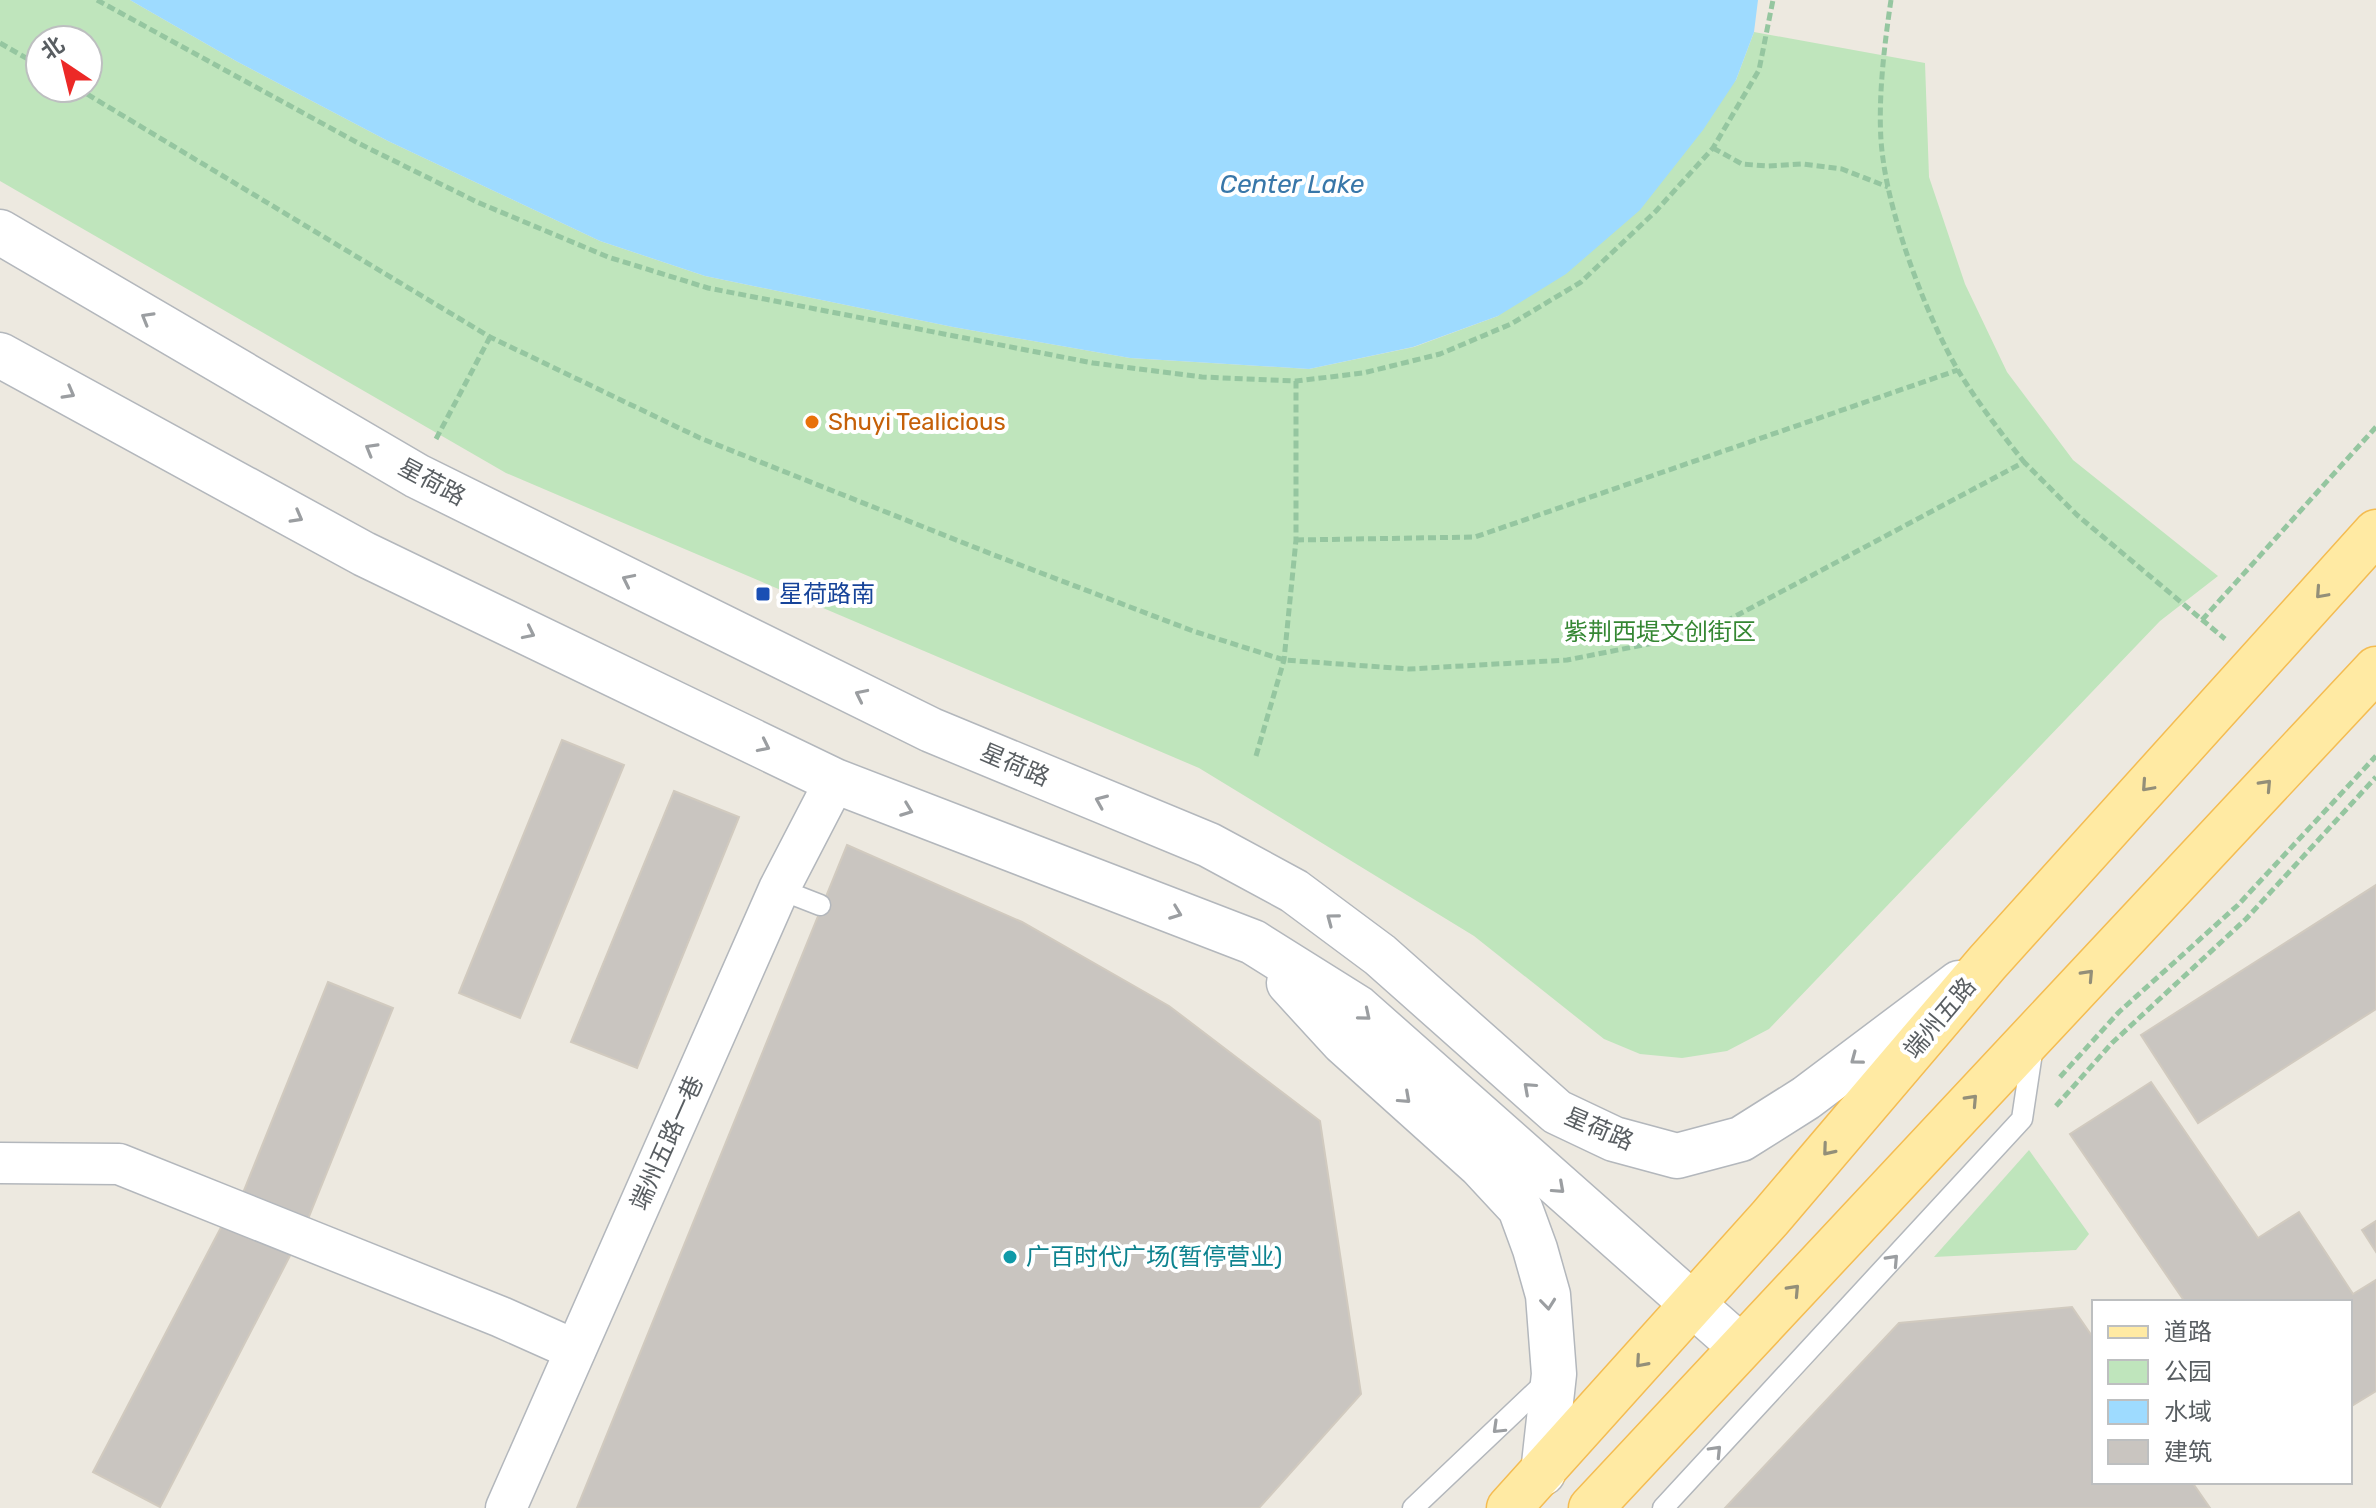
<svg xmlns="http://www.w3.org/2000/svg" width="2376" height="1508" font-family="Rubik,'Noto Sans SC',sans-serif">
  <style>
    .green { fill: #bfe5bc; fill-rule: evenodd }
    .water { fill: #9edbff }
    .building { fill: #c9c5c0; stroke: #d1cabf; stroke-width: 2 }
    .lines { fill: none; stroke-linecap: round; stroke-linejoin: round }
    .service-casing { stroke: #b3b7bc; stroke-width: 23 }
    .minor-casing { stroke: #b3b7bc; stroke-width: 43 }
    .tertiary-casing { stroke: #b3b7bc; stroke-width: 47 }
    .primary-casing { stroke: #f4bc52; stroke-width: 47 }
    .path { stroke: #95c6a0; stroke-width: 5; stroke-dasharray: 8 4; stroke-linecap: butt }
    .service { stroke: #fff; stroke-width: 20 }
    .minor { stroke: #fff; stroke-width: 40 }
    .tertiary { stroke: #fff; stroke-width: 44 }
    .primary { stroke: #ffeaa3; stroke-width: 44 }
    .oneway { stroke: #9b9ea1 }
    .oneway2 { stroke: #938f79 }
    .food-dot { fill: #e8710a; stroke: #fff; stroke-width: 3 }
    .transit-dot { fill: #1a4fb4; stroke: #fff; stroke-width: 3 }
    .culture-dot { fill: #0f9aa8; stroke: #fff; stroke-width: 3 }
    .labels { text-anchor: middle; stroke-width: 8; stroke-linejoin: round; paint-order: stroke }
    .food-label { font-size: 24px; fill: #c56008; stroke: #fff; text-anchor: start }
    .street-label { font-size: 24px; fill: #595e62; stroke: #fff }
    .transit-label { font-size: 24px; fill: #164399; stroke: #fff; text-anchor: start }
    .park-label { font-size: 24px; fill: #358733; stroke: #fff }
    .culture-label { font-size: 24px; fill: #0d838f; stroke: #fff; text-anchor: start }
    .water-label { font-size: 26px; font-style: italic; fill: #3877a9; stroke: #fff }
  </style>
  <rect width="100%" height="100%" fill="#ede9e0"/>
  <!-- green -->
  <g class="green">
    <path d="M0 0H130L236 61 388 141 600 241 705 276 953 327 1130 358 1309 369 1414 347 1498 316 1736 80 1754 32 1925 63 1929 177 1965 284 2007 372 2073 460 2218 576 2160 621 1769 1029 1727 1051 1682 1058 1640 1054 1604 1039 1474 936 1199 768 506 473 0 181ZM40 40H88V88H40Z"/>
    <path d="M2029 1150 2089 1234 2076 1250 1934 1257Z"/>
  </g>
  <!-- water -->
  <path class="water" d="M130 0H1758L1754 32 1736 80 1703 130 1640 210 1566 274 1498 316 1413 347 1309 369 1130 358 953 327 705 276 600 241 388 141 236 61Z"/>
  <!-- building -->
  <g class="building">
    <path d="M562 740 624 765 520 1018 459 993Z"/>
    <path d="M674 791 739 817 637 1068 571 1042Z"/>
    <path d="M847 845 1022 922 1169 1006 1320 1121 1361 1394 1259 1508H577Z"/>
    <path d="M2376 885V1009L2198 1123 2141 1035Z"/>
    <path d="M328 982 393 1008 306 1224 241 1198Z"/>
    <path d="M2151 1082 2258 1238 2299 1212 2353 1294 2376 1280V1391L2350 1407V1302H2185L2070 1134Z"/>
    <path d="M228 1214 294 1248 160 1507 93 1472Z"/>
    <path d="M2376 1221V1252L2362 1230Z"/>
    <path d="M2072 1307 2094 1339V1482H2192L2210 1508H1725L1899 1323Z"/>
  </g>
  <g class="lines">
    <defs>
      <g id="service">
        <path d="M779 889 820 905"/>
        <path d="M1413 1508 1548 1380"/>
        <path d="M1663 1508 2022 1119 2033 1046"/>
      </g>
      <g id="minor">
        <path d="M0 1163 119 1164 501 1317 575 1350"/>
        <path d="M506 1508 779 889 835 781"/>
      </g>
      <g id="tertiary">
        <path d="M0 232 417 476 931 730 1209 845 1294 891 1380 955 1557 1112 1614 1139 1677 1156 1741 1139 1806 1098 1959 983"/>
        <path d="M0 355 364 554 835 781 1253 942 1358 1008 1741 1347"/>
        <path d="M1289 983 1343 1042 1481 1166 1520 1208 1535 1249 1548 1295 1554 1374 1543 1473"/>
      </g>
      <g id="primary">
        <path d="M1509 1508 1770 1218 1987 963 2376 532"/>
        <path d="M1591 1508 2376 669"/>
      </g>
    </defs>
    <!-- service casing -->
    <use href="#service" class="service-casing"/>
    <!-- minor casing -->
    <use href="#minor" class="minor-casing"/>
    <!-- tertiary casing -->
    <use href="#tertiary" class="tertiary-casing"/>
    <!-- primary casing -->
    <use href="#primary" class="primary-casing"/>
    <!-- path -->
    <g class="path">
      <path d="M97 0 358 143 477 202 608 257 708 288 1093 363 1202 377 1296 381 1363 373 1440 354 1511 324 1581 282 1656 211 1713 148 1759 70 1773 0"/>
      <path d="M1891 0C1884 47 1876 112 1883 159 1891 221 1927 318 1959 372 1978 403 2001 433 2024 462"/>
      <path d="M0 43 40 66"/>
      <path d="M77 88 490 337 700 438 994 555 1193 631 1284 660 1409 669 1567 660 1704 633 2024 462 2077 515 2225 639"/>
      <path d="M1713 148 1742 164 1767 166 1802 164 1842 169 1888 187"/>
      <path d="M436 439 490 337"/>
      <path d="M1296 540 1475 537 1958 370"/>
      <path d="M2202 620 2376 427"/>
      <path d="M1256 756 1284 660 1296 540V381"/>
      <path d="M2060 1077 2119 1012 2238 905 2376 756"/>
      <path d="M2056 1106 2112 1043 2246 919 2376 777"/>
    </g>
    <!-- service -->
    <use href="#service" class="service"/>
    <!-- minor -->
    <use href="#minor" class="minor"/>
    <!-- tertiary -->
    <use href="#tertiary" class="tertiary"/>
    <!-- primary -->
    <use href="#primary" class="primary"/>
  </g>
  <!-- one-way arrows -->
  <defs><path id="oneway-chevron" d="M-2-3.5L2.5 0L-2 3.5" fill="none" stroke-width="1.6" stroke-linecap="round" stroke-linejoin="round" transform="scale(2)"/></defs>
  <g class="oneway">
    <use href="#oneway-chevron" transform="translate(147 318) rotate(-150)"/>
    <use href="#oneway-chevron" transform="translate(69 393) rotate(29)"/>
    <use href="#oneway-chevron" transform="translate(371 449) rotate(-150)"/>
    <use href="#oneway-chevron" transform="translate(297 517) rotate(29)"/>
    <use href="#oneway-chevron" transform="translate(628 580) rotate(-154)"/>
    <use href="#oneway-chevron" transform="translate(529 633) rotate(26)"/>
    <use href="#oneway-chevron" transform="translate(861 695) rotate(-154)"/>
    <use href="#oneway-chevron" transform="translate(764 746) rotate(26)"/>
    <use href="#oneway-chevron" transform="translate(1101 801) rotate(-157)"/>
    <use href="#oneway-chevron" transform="translate(907 810) rotate(21)"/>
    <use href="#oneway-chevron" transform="translate(1176 913) rotate(21)"/>
    <use href="#oneway-chevron" transform="translate(1332 919) rotate(-143)"/>
    <use href="#oneway-chevron" transform="translate(1365 1015) rotate(40)"/>
    <use href="#oneway-chevron" transform="translate(1856 1059) rotate(143)"/>
    <use href="#oneway-chevron" transform="translate(1529 1088) rotate(-138)"/>
    <use href="#oneway-chevron" transform="translate(1405 1098) rotate(42)"/>
    <use href="#oneway-chevron" transform="translate(1559 1188) rotate(42)"/>
    <use href="#oneway-chevron" transform="translate(1893 1260) rotate(-47)"/>
    <use href="#oneway-chevron" transform="translate(1548 1304) rotate(84)"/>
    <use href="#oneway-chevron" transform="translate(1498 1428) rotate(136)"/>
    <use href="#oneway-chevron" transform="translate(1716 1451) rotate(-46)"/>
  </g>
  <g class="oneway2">
    <use href="#oneway-chevron" transform="translate(2321 593) rotate(132)"/>
    <use href="#oneway-chevron" transform="translate(2266 785) rotate(-47)"/>
    <use href="#oneway-chevron" transform="translate(2147 786) rotate(132)"/>
    <use href="#oneway-chevron" transform="translate(2088 975) rotate(-47)"/>
    <use href="#oneway-chevron" transform="translate(1972 1100) rotate(-47)"/>
    <use href="#oneway-chevron" transform="translate(1828 1150) rotate(130)"/>
    <use href="#oneway-chevron" transform="translate(1794 1290) rotate(-47)"/>
    <use href="#oneway-chevron" transform="translate(1641 1362) rotate(131)"/>
  </g>
  <!-- markers -->
  <circle class="food-dot" cx="812" cy="422" r="8"/>
  <rect class="transit-dot" x="755" y="586" width="16" height="16" rx="4"/>
  <circle class="culture-dot" cx="1010" cy="1257" r="8"/>
  <g class="labels">
    <!-- food labels -->
    <g class="food-label">
      <text x="828" y="430">Shuyi Tealicious</text>
    </g>
    <!-- street labels -->
    <g class="street-label">
      <text transform="translate(432 482) rotate(28)" y="8">星荷路</text>
      <text transform="translate(1015 765) rotate(23)" y="8">星荷路</text>
      <text transform="translate(1940 1018) rotate(-50)" y="8">端州五路</text>
      <text transform="translate(1599 1129) rotate(23)" y="8">星荷路</text>
      <text transform="translate(667 1143) rotate(-66)" y="8">端州五路一巷</text>
    </g>
    <!-- transit labels -->
    <g class="transit-label">
      <text x="779" y="602">星荷路南</text>
    </g>
    <!-- park labels -->
    <g class="park-label">
      <text x="1660" y="640">紫荆西堤文创街区</text>
    </g>
    <!-- culture labels -->
    <g class="culture-label">
      <text x="1026" y="1265">广百时代广场(暂停营业)</text>
    </g>
    <!-- water labels -->
    <g class="water-label">
      <text x="1292" y="193">Center Lake</text>
    </g>
  </g>
  <!-- legend -->
  <rect x="2092" y="1300" width="260" height="184" fill="#ffffff" stroke="#bdbfc0" stroke-width="2"/>
  <rect x="2108" y="1326" width="40" height="12" fill="#ffeaa3" stroke="#bdbfc0" stroke-width="2"/>
  <text x="2164" y="1340" font-size="24" fill="#595e62">道路</text>
  <rect x="2108" y="1360" width="40" height="24" fill="#bfe5bc" stroke="#bdbfc0" stroke-width="2"/>
  <text x="2164" y="1380" font-size="24" fill="#595e62">公园</text>
  <rect x="2108" y="1400" width="40" height="24" fill="#9edbff" stroke="#bdbfc0" stroke-width="2"/>
  <text x="2164" y="1420" font-size="24" fill="#595e62">水域</text>
  <rect x="2108" y="1440" width="40" height="24" fill="#c9c5c0" stroke="#bdbfc0" stroke-width="2"/>
  <text x="2164" y="1460" font-size="24" fill="#595e62">建筑</text>
  <!-- north arrow -->
  <g transform="translate(64 64) rotate(325)"><circle r="38" fill="#ffffff" stroke="#bdbfc0" stroke-width="2"/>
  <path d="M0-6L14 30L0 20L-14 30Z" fill="#ec2927"/>
  <text y="-12" font-size="22" font-weight="bold" text-anchor="middle" fill="#595e62">北</text>
  </g>
</svg>
